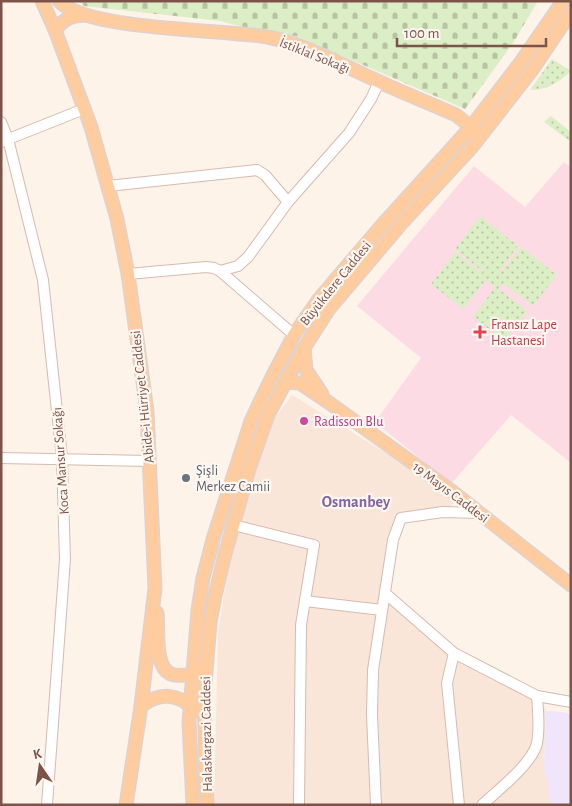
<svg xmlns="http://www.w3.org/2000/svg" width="572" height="806" font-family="'Alegreya Sans',sans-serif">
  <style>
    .residential { fill: #f9e6d9 }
    .education { fill: #f0e5fb }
    .medical { fill: #fddbe4 }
    .grass { fill: url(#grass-dots) }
    .cemetery { fill: url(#cemetery-stones) }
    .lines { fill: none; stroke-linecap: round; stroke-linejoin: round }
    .minor-casing { stroke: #d5baaf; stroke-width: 12 }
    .major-casing { stroke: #ddd2d0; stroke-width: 15 }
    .minor { stroke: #fff; stroke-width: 10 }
    .major { stroke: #ffcc9f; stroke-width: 12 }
    .health-dot { fill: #e0444e; stroke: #fff7f1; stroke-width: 2 }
    .hotel-dot { fill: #d1479c; stroke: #fff7f1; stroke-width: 2 }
    .worship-dot { fill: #6b7280; stroke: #fff7f1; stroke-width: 2 }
    .labels { text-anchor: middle; stroke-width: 4.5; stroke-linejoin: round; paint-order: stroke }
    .street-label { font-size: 14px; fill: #7c5349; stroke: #fff7f1 }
    .health-label { font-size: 14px; fill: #be3a42; stroke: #fff7f1; text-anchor: start }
    .hotel-label { font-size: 14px; fill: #b23c85; stroke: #fff7f1; text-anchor: start }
    .worship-label { font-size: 14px; fill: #5b616d; stroke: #fff7f1; text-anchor: start }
    .quarter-label { font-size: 16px; font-weight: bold; fill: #82659f; stroke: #fff7f1 }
  </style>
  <defs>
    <pattern id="grass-dots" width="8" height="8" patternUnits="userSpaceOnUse" patternTransform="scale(1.25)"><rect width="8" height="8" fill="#dceec5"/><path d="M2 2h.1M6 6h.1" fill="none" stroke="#b7c3a2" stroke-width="1.8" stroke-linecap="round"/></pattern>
    <pattern id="cemetery-stones" width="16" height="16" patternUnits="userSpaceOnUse" patternTransform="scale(1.25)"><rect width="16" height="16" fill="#dceec5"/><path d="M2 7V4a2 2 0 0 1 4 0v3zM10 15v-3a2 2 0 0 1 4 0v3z" fill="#b7c3a2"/></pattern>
  </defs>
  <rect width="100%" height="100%" fill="#fef3e9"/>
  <!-- residential -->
  <path class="residential" d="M292 395 459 498 444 512 400 519 384 593 454 654 539 696 546 711 544 763 552 805H214L218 633 224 594 236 537 267 429Z"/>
  <!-- education -->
  <path class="education" d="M546 711 563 712 571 714V805H551L544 765Z"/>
  <!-- medical -->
  <path class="medical" d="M564 162 571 168V463L511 415 451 484 375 422 421 358 357 306 474 166 525 207Z"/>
  <!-- grass -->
  <g class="grass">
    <path d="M552 59 571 71C559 83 546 90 530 90Z"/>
    <path d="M551 116 571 132V142L544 122Z"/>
    <path d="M480 216 518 246 500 270 502 271 521 247 557 275 533 306 503 283 499 289 527 311 504 341 473 317 495 287 486 280 463 309 431 284 455 252 482 273 483 272 455 249Z"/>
  </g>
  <!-- cemetery -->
  <path class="cemetery" d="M79 1H538L513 43 465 109 296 36 271 34 220 21 84 6Z"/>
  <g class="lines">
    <defs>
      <g id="minor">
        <path d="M1 122 8 139 43 280 62 458 65 559 47 805"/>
        <path d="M1 142 84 109"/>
        <path d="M108 186 257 170 265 175 288 202"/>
        <path d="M220 271 238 266 248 257 288 202 349 133 371 99 379 82"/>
        <path d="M128 274 206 267 214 268 220 271 294 335"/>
        <path d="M1 458 149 461"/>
        <path d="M233 525 314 545 301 625 299 805"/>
        <path d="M385 593 454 653 537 696 571 702"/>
        <path d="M305 601 382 610"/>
        <path d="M454 653 447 683 459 805"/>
        <path d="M376 805 372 715 373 670 393 540 401 518 443 512 479 513"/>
        <path d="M482 805C497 791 533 763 537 743 540 728 538 711 537 696"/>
      </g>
      <g id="major">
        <path d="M42 1 55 30 91 127 117 219 128 274 147 411 155 588 141 706 126 805"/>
        <path d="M59 1C88 31 222 29 267 37 302 43 336 62 369 77 398 91 427 102 456 115L471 127 473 134"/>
        <path d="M55 30C64 19 70 16 84 15"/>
        <path d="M304 348 306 370 322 394"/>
        <path d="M285 382 300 383 328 402 449 489 571 585"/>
        <path d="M157 613C159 630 153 673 175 675 183 676 191 675 198 671"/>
        <path d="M141 706C160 692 178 693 195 710"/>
        <path d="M193 805 189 722 198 610 203 578 214 536 251 421 272 377 294 335 319 299 383 224 471 127 521 62 563 1"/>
        <path d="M207 805 204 696 210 623 215 596 225 554 249 469 268 415 304 348 329 309 401 224 472 147 532 70 571 12"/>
      </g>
    </defs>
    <!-- minor casing -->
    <use href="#minor" class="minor-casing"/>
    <!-- major casing -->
    <use href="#major" class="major-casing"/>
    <!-- minor -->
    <use href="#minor" class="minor"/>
    <!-- major -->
    <use href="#major" class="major"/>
  </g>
  <!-- markers -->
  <path class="health-dot" d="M477.5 324.5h5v5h5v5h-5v5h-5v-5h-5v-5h5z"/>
  <circle class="hotel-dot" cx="304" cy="421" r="5"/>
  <circle class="worship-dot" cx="186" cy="478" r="5"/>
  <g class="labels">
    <!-- street labels -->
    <g class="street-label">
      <text transform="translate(315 55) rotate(22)" y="5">İstiklal Sokağı</text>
      <text transform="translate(335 283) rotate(-51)" y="5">Büyükdere Caddesi</text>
      <text transform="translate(142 397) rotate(-96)" y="5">Abide-i Hürriyet Caddesi</text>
      <text transform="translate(60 461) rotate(-94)" y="5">Koca Mansur Sokağı</text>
      <text transform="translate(451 492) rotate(37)" y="5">19 Mayıs Caddesi</text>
      <text transform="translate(206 734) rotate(-91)" y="5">Halaskargazi Caddesi</text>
    </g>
    <!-- health labels -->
    <g class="health-label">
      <text x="491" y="329">Fransız Lape<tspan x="491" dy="16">Hastanesi</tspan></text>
    </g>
    <!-- hotel labels -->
    <g class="hotel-label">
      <text x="314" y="426">Radisson Blu</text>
    </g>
    <!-- worship labels -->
    <g class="worship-label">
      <text x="196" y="475">Şişli<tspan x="196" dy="16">Merkez Camii</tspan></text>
    </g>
    <!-- quarter labels -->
    <g class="quarter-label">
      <text x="356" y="507">Osmanbey</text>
    </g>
  </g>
  <!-- border -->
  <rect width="572" height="806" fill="none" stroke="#7c5349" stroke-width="5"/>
  <!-- north arrow -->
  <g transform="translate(40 766) rotate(347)" stroke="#fff7f1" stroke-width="4" paint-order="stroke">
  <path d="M0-4L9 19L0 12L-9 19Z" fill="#7c5349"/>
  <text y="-8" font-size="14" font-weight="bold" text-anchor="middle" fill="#7c5349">K</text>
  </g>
  <!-- scale -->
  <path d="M397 38v8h149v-8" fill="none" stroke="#7c5349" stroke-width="2.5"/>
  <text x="404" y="38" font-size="15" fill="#7c5349" stroke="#fff7f1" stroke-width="4" paint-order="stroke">100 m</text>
</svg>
